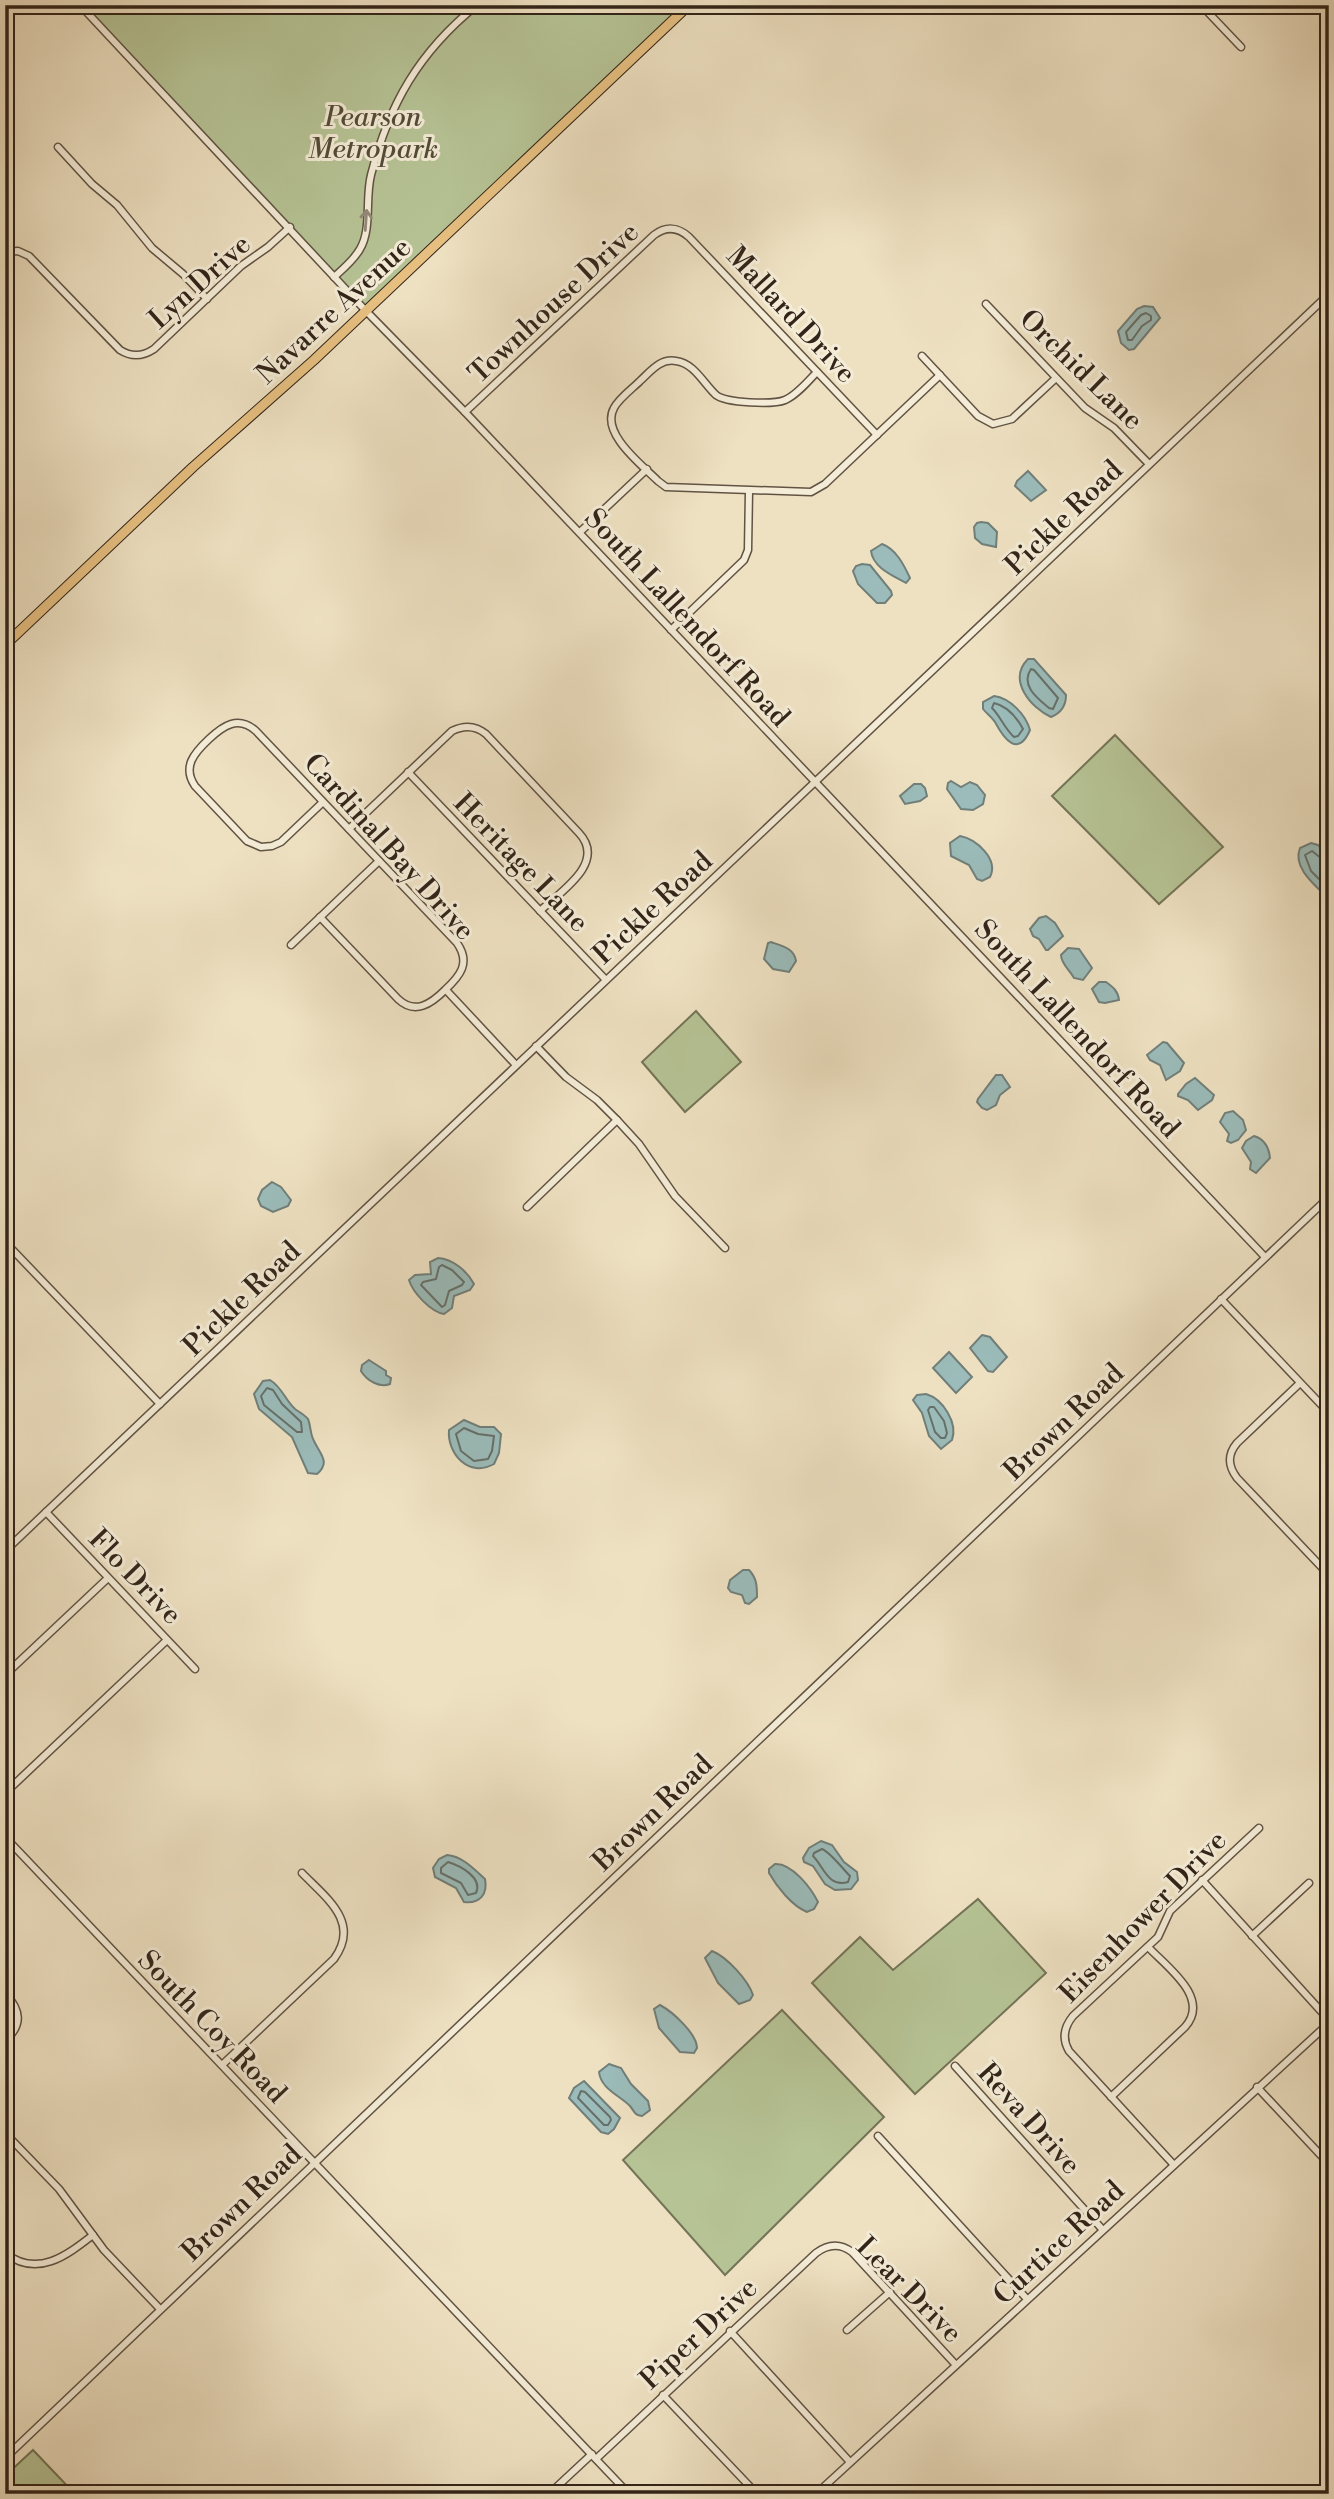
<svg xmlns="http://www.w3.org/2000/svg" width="1334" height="2499" font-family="'Libre Bodoni',serif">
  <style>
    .green { fill: #b6c395; stroke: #747457; stroke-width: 2 }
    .water { fill: #9bbcba; stroke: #717f7a; stroke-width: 2 }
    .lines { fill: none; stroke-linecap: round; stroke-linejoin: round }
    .shore { stroke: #66706a; stroke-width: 2 }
    .minor-casing { stroke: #615343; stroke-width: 9 }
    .highway-casing { stroke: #322419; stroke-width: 11 }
    .minor { stroke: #f4ecd7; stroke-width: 6 }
    .highway { stroke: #e7c081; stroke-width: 9 }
    .oneway { stroke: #938878 }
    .labels { text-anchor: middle; stroke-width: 6; stroke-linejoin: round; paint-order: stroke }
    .park-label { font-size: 28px; font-style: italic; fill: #534c38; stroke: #f4ecd7 }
    .street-label { font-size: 28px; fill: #322419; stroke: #f4ecd7 }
  </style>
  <rect width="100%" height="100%" fill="#eee1c2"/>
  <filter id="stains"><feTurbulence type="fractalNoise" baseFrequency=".00286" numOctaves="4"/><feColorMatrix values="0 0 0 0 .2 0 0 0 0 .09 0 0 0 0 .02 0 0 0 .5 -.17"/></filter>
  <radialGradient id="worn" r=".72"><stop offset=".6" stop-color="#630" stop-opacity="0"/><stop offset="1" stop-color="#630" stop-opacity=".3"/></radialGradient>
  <!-- green -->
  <g class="green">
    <path d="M80 5H689L366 311Z"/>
    <path d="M1115 735 1223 847 1159 904 1052 796Z"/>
    <path d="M696 1011 741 1062 685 1112 642 1062Z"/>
    <path d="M978 1899 1046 1973 915 2094 812 1983 860 1937 893 1970Z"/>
    <path d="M782 2010 884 2117 725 2275 623 2160Z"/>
    <path d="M33 2450 75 2494H5V2476Z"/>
  </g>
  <!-- water -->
  <g class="water">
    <path d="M1144 306 1153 307 1160 318 1134 349 1129 350 1121 343 1118 331 1137 309Z"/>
    <path d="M1028 471 1046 490 1031 501 1015 486 1017 481Z"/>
    <path d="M981 522 988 523 997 532 996 547 982 544 975 538 974 527 977 523Z"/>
    <path d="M882 544C896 549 904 565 910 578L906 583C894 576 873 568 871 551Z"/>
    <path d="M862 564 870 565 891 591 892 595 885 603H877L858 584 853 571 856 566Z"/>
    <path d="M1028 659H1034L1066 695C1066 705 1061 713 1051 717 1031 708 1007 680 1028 659Z"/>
    <path d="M994 696C1010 698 1026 715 1030 730 1018 758 1004 739 995 722 992 717 987 714 983 709V702Z"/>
    <path d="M951 781 961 787 970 782 977 785 985 795 983 804 973 810 961 809 947 789 948 783Z"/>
    <path d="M914 784H921L925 788 927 796 920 801 905 804 900 796Z"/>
    <path d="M960 836C976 839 999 859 990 877L982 881 977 879 969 865 951 856 950 843Z"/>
    <path d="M1311 843 1318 845 1329 857V899C1316 886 1292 868 1300 848Z"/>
    <path d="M1046 916 1055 923 1063 936 1048 950H1046L1039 939 1033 936 1030 929 1039 918Z"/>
    <path d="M771 942C782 946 794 948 796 961L789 972 773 969 764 959 768 943Z"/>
    <path d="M1068 948 1079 949 1092 968 1083 980 1074 978C1070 970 1061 964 1061 955Z"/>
    <path d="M1099 982H1106C1113 987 1118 991 1119 1000L1105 1003 1099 1002 1092 989Z"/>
    <path d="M1163 1042 1167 1043 1184 1063 1180 1071 1166 1080 1160 1065 1150 1060 1147 1055Z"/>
    <path d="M996 1075H1002L1010 1087 1000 1095 996 1105 987 1110 982 1108 977 1102 978 1099Z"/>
    <path d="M1195 1078 1214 1095 1212 1100 1198 1110 1188 1100 1178 1096V1094L1186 1084Z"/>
    <path d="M1233 1111 1243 1120 1246 1130 1238 1140 1231 1143 1227 1141 1229 1134 1220 1122 1225 1113Z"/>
    <path d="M1254 1136C1264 1139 1269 1148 1270 1158L1256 1173 1250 1169 1251 1162 1242 1148 1246 1141Z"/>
    <path d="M272 1182 281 1187 291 1200 288 1206 273 1212 261 1206 258 1199 262 1190Z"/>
    <path d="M438 1258C453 1259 467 1271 474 1284L470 1290 454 1296 452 1308 444 1314C431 1312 413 1293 409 1280L415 1275 431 1274 430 1262Z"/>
    <path d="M982 1335 990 1337 1007 1357 993 1372 988 1371 970 1348Z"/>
    <path d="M949 1352 972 1377 956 1393 933 1368Z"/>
    <path d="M369 1360 386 1371V1375L391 1378 390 1384C380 1388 367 1381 361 1371L362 1365Z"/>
    <path d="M270 1380C282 1387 285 1400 295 1409 299 1412 305 1415 308 1419 311 1426 310 1434 314 1441 320 1454 331 1462 317 1474L308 1473 292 1437 259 1409 254 1394 263 1381Z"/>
    <path d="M926 1394C943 1399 958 1423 952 1440L941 1449 929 1436 922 1413 913 1400 917 1395Z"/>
    <path d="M464 1420 480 1427H494L501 1434 499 1453 494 1464C469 1478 447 1454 449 1430Z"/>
    <path d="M743 1570H749C757 1578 757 1587 757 1597L749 1604 745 1603 742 1595 731 1592 728 1588 730 1580Z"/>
    <path d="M821 1841 832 1845 844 1862 857 1872 858 1880 851 1889 835 1890 825 1884 813 1866 804 1862 803 1858 809 1848Z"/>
    <path d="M447 1855C462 1856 474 1869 485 1879 488 1894 480 1904 464 1902L456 1888 435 1877 433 1868 439 1859Z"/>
    <path d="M775 1864C792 1863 811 1888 818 1902L814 1909 807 1912C792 1906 777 1887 769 1873V1869Z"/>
    <path d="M712 1951C727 1957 748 1980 753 1995L750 2000 739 2004 718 1983 705 1958Z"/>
    <path d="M660 2005C673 2012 697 2034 697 2048L694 2053 680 2052 659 2028 654 2009Z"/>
    <path d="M609 2064 621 2068 631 2084 648 2101 650 2110 642 2116C634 2115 635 2112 630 2106 619 2095 601 2089 599 2072Z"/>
    <path d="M584 2081 620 2118 614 2129 608 2134 601 2132 569 2098 574 2088Z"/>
  </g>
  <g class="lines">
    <!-- shore -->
    <g class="shore">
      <path d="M1146 313 1151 316V320L1142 326 1132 340H1128L1126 332 1141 315Z"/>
      <path d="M1031 669 1034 670 1058 698 1053 709 1049 708C1037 698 1020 685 1031 669Z"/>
      <path d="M994 703C1007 706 1017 718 1023 729L1018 736 1014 737C1004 728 1001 717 992 708Z"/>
      <path d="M1329 860 1322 859 1312 851 1305 855 1311 871 1329 889"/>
      <path d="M442 1265 452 1270 464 1282 462 1285 449 1291 445 1305 442 1307 421 1285 423 1282 436 1279 439 1267Z"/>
      <path d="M267 1388 273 1390 282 1404 301 1422 302 1432H297L264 1405 261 1396Z"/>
      <path d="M930 1407H934L944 1421 947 1433 945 1438H941L935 1432 928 1410Z"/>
      <path d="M464 1428 478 1434 494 1436 492 1451 488 1459 474 1461 461 1451 456 1434Z"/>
      <path d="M822 1849C830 1852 842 1868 850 1876L848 1882C828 1888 824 1867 813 1856L814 1853Z"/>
      <path d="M448 1862C461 1866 483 1878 476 1893L468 1895 461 1883 441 1873V1868Z"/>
      <path d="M581 2091 585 2092 610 2117 611 2120 608 2125H604L578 2098Z"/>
    </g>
    <defs>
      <g id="minor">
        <path d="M80 5 366 311 465 412 1265 1257"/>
        <path d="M1201 5 1241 47"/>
        <path d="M58 147 92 184 117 205 152 248 183 274 207 299"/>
        <path d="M5 252 18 251 29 256 120 350C131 357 142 357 154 349L241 266 268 247 290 227"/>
        <path d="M334 277C343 269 354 260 360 249 372 229 365 198 371 175 389 104 419 52 477 5"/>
        <path d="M986 304 1085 408 1114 428 1149 464"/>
        <path d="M922 356 978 416 993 424 1012 419 1056 378"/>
        <path d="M817 372C808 381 797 395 785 400 773 405 726 403 716 395 704 384 694 363 676 361 660 358 650 372 640 381 632 389 619 398 614 408 600 433 642 465 658 481L666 487 811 492 825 484 940 375"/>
        <path d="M465 412 654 235C666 226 678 227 689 237L877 435"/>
        <path d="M580 532 647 469"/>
        <path d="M671 630 744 560 748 550 749 491"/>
        <path d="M408 772 606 980"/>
        <path d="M349 829 452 731C464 725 475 725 486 734L579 833C607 863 560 892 540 911"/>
        <path d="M320 917 398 999C415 1015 431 1004 445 990 460 976 471 963 457 943L256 731C238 715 223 726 209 739 194 753 182 767 195 786L247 841 261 847 272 846 281 842 323 802"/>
        <path d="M291 945 379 861"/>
        <path d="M446 990 516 1065"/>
        <path d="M536 1046 566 1077 597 1100 617 1120 639 1144 675 1196 725 1248"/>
        <path d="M527 1207 617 1120"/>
        <path d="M5 1242 160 1404"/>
        <path d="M1221 1299 1329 1413"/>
        <path d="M1300 1383 1237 1443C1227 1455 1228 1466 1237 1478L1329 1575"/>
        <path d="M46 1512 195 1669"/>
        <path d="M5 1551 1329 294"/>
        <path d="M5 1675 108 1578"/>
        <path d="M5 1793 167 1640"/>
        <path d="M5 1837 629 2494"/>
        <path d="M1202 1880 1329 2020"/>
        <path d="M1252 1936 1309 1883"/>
        <path d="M5 1993C21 2010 23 2025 5 2041"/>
        <path d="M222 2065 334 1959C361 1922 326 1898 302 1873"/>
        <path d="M955 2066 1102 2229"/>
        <path d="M1257 2087 1329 2164"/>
        <path d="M1111 2097 1185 2027C1211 1998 1167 1967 1148 1947"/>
        <path d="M5 2133 59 2189 104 2250 160 2309"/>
        <path d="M878 2136 1027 2299"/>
        <path d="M1174 2165 1069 2051C1062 2039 1064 2027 1073 2016L1158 1937 1170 1911 1259 1828"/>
        <path d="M5 2253C37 2278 66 2256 93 2235"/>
        <path d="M847 2330 890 2292"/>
        <path d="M730 2331 850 2462"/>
        <path d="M663 2395 757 2494"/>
        <path d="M5 2458 1329 1197"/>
        <path d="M596 2459 816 2253C828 2244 840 2243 852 2252L956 2365"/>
        <path d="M549 2494 592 2454"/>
        <path d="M816 2494 1329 2023"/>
      </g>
      <path id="highway" d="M5 645 193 467 314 360 689 5"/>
    </defs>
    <!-- minor casing -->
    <use href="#minor" class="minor-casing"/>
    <!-- highway casing -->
    <use href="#highway" class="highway-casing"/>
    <!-- minor -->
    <use href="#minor" class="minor"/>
    <!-- highway -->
    <use href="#highway" class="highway"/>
  </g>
  <!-- one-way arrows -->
  <defs><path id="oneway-shaft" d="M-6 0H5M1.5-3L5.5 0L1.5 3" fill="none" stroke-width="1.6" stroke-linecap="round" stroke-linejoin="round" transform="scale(1.75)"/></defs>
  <use class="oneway" href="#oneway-shaft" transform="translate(366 220) rotate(-86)"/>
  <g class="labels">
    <!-- park labels -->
    <g class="park-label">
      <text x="373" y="126">Pearson<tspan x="373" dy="32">Metropark</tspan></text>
    </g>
    <!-- street labels -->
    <g class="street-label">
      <text transform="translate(199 281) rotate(-42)" y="10">Lyn Drive</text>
      <text transform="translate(553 302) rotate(-43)" y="10">Townhouse Drive</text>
      <text transform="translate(333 310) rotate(-43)" y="10">Navarre Avenue</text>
      <text transform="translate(792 314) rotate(47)" y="10">Mallard Drive</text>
      <text transform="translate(1082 369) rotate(44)" y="10">Orchid Lane</text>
      <text transform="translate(1063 517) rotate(-44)" y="10">Pickle Road</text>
      <text transform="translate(688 617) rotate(47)" y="10">South Lallendorf Road</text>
      <text transform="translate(390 846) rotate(48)" y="10">Cardinal Bay Drive</text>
      <text transform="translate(522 862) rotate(46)" y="10">Heritage Lane</text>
      <text transform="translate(652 907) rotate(-43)" y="10">Pickle Road</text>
      <text transform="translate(1078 1028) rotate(47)" y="10">South Lallendorf Road</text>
      <text transform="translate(241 1298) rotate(-44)" y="10">Pickle Road</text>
      <text transform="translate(1063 1421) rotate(-44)" y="10">Brown Road</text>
      <text transform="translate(136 1576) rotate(46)" y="10">Flo Drive</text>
      <text transform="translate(652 1812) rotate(-44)" y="10">Brown Road</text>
      <text transform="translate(1142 1916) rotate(-46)" y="10">Eisenhower Drive</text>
      <text transform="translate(213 2026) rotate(46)" y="10">South Coy Road</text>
      <text transform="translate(1030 2118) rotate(48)" y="10">Reva Drive</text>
      <text transform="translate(241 2202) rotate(-44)" y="10">Brown Road</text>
      <text transform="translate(1058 2242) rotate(-43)" y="10">Curtice Road</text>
      <text transform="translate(910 2289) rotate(45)" y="10">Lear Drive</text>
      <text transform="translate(698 2333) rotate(-43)" y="10">Piper Drive</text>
    </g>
  </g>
  <!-- margin -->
  <rect width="1334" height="2499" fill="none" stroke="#eee1c2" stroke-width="28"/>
  <rect x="7" y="7" width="1320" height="2485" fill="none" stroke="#322419" stroke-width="3.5"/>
  <rect x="14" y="14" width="1306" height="2471" fill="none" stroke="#322419" stroke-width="2"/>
  <rect width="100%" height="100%" filter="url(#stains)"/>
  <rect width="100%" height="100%" fill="url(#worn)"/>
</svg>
